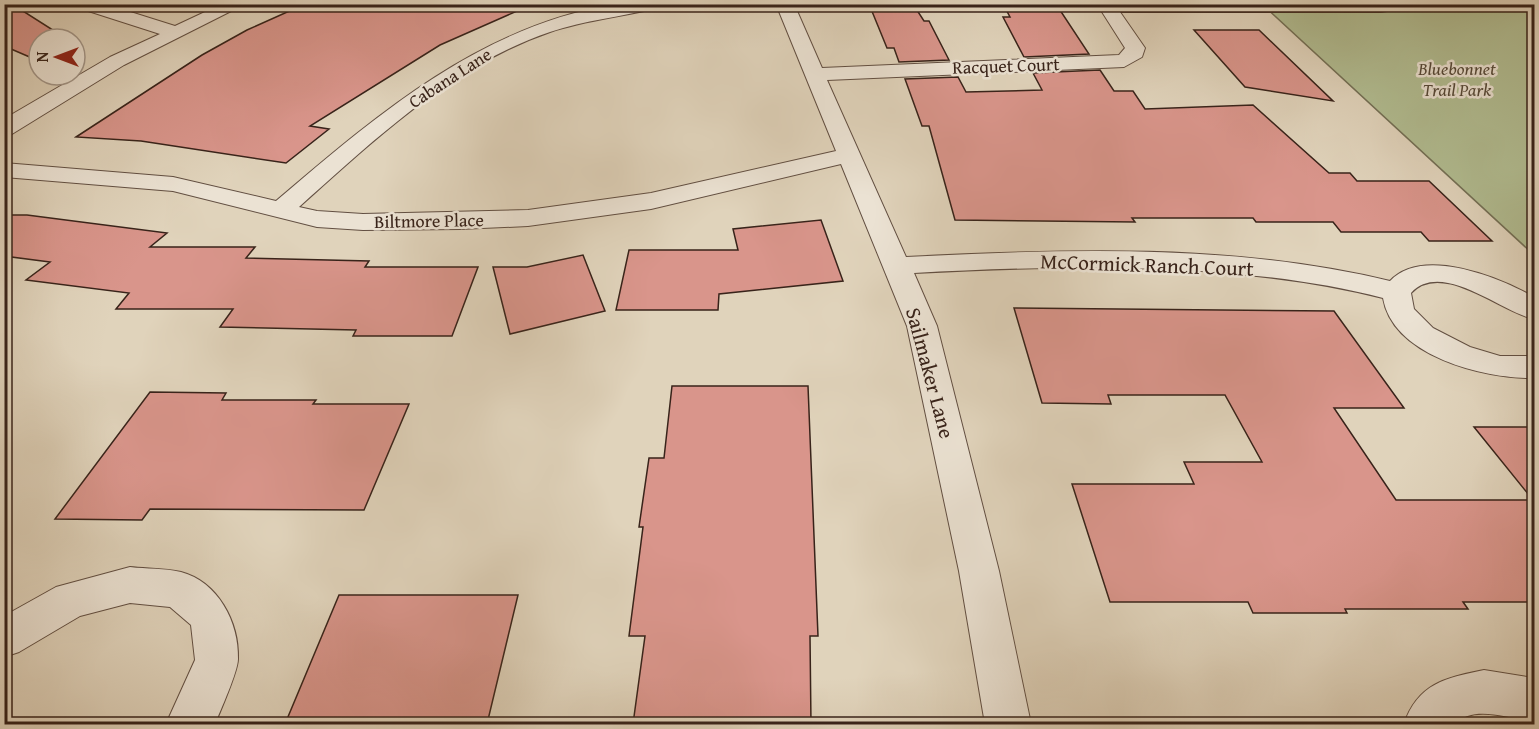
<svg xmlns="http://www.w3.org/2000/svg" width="1539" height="729" font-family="'Gentium Book Plus',serif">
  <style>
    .green { fill: #b1bc91; stroke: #747056; stroke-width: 1.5 }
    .building { fill: #d9958b; stroke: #38231a; stroke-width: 1.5 }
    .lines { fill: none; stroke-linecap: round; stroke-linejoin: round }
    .street-casing { stroke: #624f42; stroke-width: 2 }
    .street { fill: #ebe2d3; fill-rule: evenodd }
    .labels { text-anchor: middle; stroke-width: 5; stroke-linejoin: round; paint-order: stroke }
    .far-street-label { font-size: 18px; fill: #38231a; stroke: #ebe2d3 }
    .far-park-label { font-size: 18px; font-style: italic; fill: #564938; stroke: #ebe2d3 }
    .street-label { font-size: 21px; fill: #38231a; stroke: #ebe2d3 }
  </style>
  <rect width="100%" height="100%" fill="#e0d3bb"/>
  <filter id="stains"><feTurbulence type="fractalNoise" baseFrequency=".00333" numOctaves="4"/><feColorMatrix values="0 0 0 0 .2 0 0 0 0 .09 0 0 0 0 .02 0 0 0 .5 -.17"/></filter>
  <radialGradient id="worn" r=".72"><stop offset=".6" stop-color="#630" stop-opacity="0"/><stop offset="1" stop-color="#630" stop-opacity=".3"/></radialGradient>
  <!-- green -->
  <path class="green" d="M1263 5H1534V255Z"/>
  <!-- building -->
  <g class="building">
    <path d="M4 4H12L67 39H39V61L4 46Z"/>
    <path d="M305 4H533L440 45 310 126 329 129 286 163 141 141 76 137 202 55 247 30Z"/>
    <path d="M869 4H913L924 21H929L949 60 899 62 894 48H887Z"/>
    <path d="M1003 4H1056L1089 54 1024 57 1003 17H1010Z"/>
    <path d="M1194 30H1259L1333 101 1245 87Z"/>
    <path d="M1100 70 1114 91H1133L1145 109 1253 105 1329 173H1350L1357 181H1429L1492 241H1429L1421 232H1341L1333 222H1256L1253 218H1132L1135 222 955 220 929 126H922L905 79 958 77 966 92 1042 90 1033 73Z"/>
    <path d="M4 215H27L167 233 150 247H255L246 258 369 261 365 267H478L452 336H353L356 330 220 327 233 309H116L129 293 26 280 50 262 4 256Z"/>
    <path d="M821 220 843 281 719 294 718 310H616L629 250H738L733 229Z"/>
    <path d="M583 255 605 311 510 334 493 267H527Z"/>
    <path d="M1014 308 1334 311 1404 408H1334L1396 500H1533L1474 427H1534V602H1463L1468 609H1345L1347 613H1253L1248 602H1110L1072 484H1194L1184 462H1262L1225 395H1108L1111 404 1042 403Z"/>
    <path d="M672 386H808L818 636H810L811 724H633L645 636H629L643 527H639L649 458H664Z"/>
    <path d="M150 392 226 393 222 400H316L313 404H409L364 510 150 509 142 520 55 519Z"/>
    <path d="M339 595H518L487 724H285Z"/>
  </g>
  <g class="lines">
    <defs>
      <g id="street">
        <path d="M77 4H105L175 26 222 4H245L124 65 12 134 4 136V119L110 57 160 34 79 8Z"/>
        <path d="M616 4H659L657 8C621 17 585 20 550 32 453 65 374 140 299 207L317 211 363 214 528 210 651 193 836 151 776 4H794L822 68 1119 55 1125 48 1097 4H1388L1387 11 1381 12H1120L1145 48 1142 57 1124 67 827 80 906 257C1065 249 1234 243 1390 281 1423 246 1500 278 1534 297V319C1502 313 1442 259 1411 293L1414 309 1433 328 1470 347 1500 356H1534V378C1484 379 1393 356 1383 298 1240 261 1061 265 914 273L937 326 999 571 1031 724H985L959 571 907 326 841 164 651 209 528 226 460 229 363 230 317 227 173 191 4 177V163L173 177 276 201C377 115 480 26 616 4Z"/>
        <path d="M130 567C146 569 165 568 181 572 218 582 239 622 238 659 238 672 220 711 215 724H166L195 660 191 625 170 607 130 603 80 616 19 652 4 657V616L56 587Z"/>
        <path d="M1484 670 1534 678V722C1512 719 1472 704 1456 724H1404C1418 683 1446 678 1484 670Z"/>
      </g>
    </defs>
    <!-- street casing -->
    <use href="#street" class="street-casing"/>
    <!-- street -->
    <use href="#street" class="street"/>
  </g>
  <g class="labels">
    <!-- far-street labels -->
    <g class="far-street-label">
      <text transform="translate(1006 66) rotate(-2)" y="6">Racquet Court</text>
      <text transform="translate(450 78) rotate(-33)" y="6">Cabana Lane</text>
      <text transform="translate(429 221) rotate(-1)" y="6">Biltmore Place</text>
    </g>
    <!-- far-park labels -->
    <g class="far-park-label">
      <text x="1457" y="75">Bluebonnet<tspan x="1457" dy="21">Trail Park</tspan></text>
    </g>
    <!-- street labels -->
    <g class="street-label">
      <text transform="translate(1147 265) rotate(2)" y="7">McCormick Ranch Court</text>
      <text transform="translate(930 373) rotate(75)" y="7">Sailmaker Lane</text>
    </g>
  </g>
  <!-- margin -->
  <rect width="1539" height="729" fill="none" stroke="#e0d3bb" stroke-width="24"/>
  <rect x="6" y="6" width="1527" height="717" fill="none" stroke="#38231a" stroke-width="3"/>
  <rect x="12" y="12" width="1515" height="705" fill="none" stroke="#38231a" stroke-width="1.5"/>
  <!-- north arrow -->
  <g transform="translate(57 57) rotate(270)"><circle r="28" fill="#ebe2d3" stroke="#a39689" stroke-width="1.5"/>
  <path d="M0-4.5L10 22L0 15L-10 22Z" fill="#8f2418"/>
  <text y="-9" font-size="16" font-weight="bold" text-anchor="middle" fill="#38231a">N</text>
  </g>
  <rect width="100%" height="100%" filter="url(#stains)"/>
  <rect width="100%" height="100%" fill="url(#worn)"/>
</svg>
